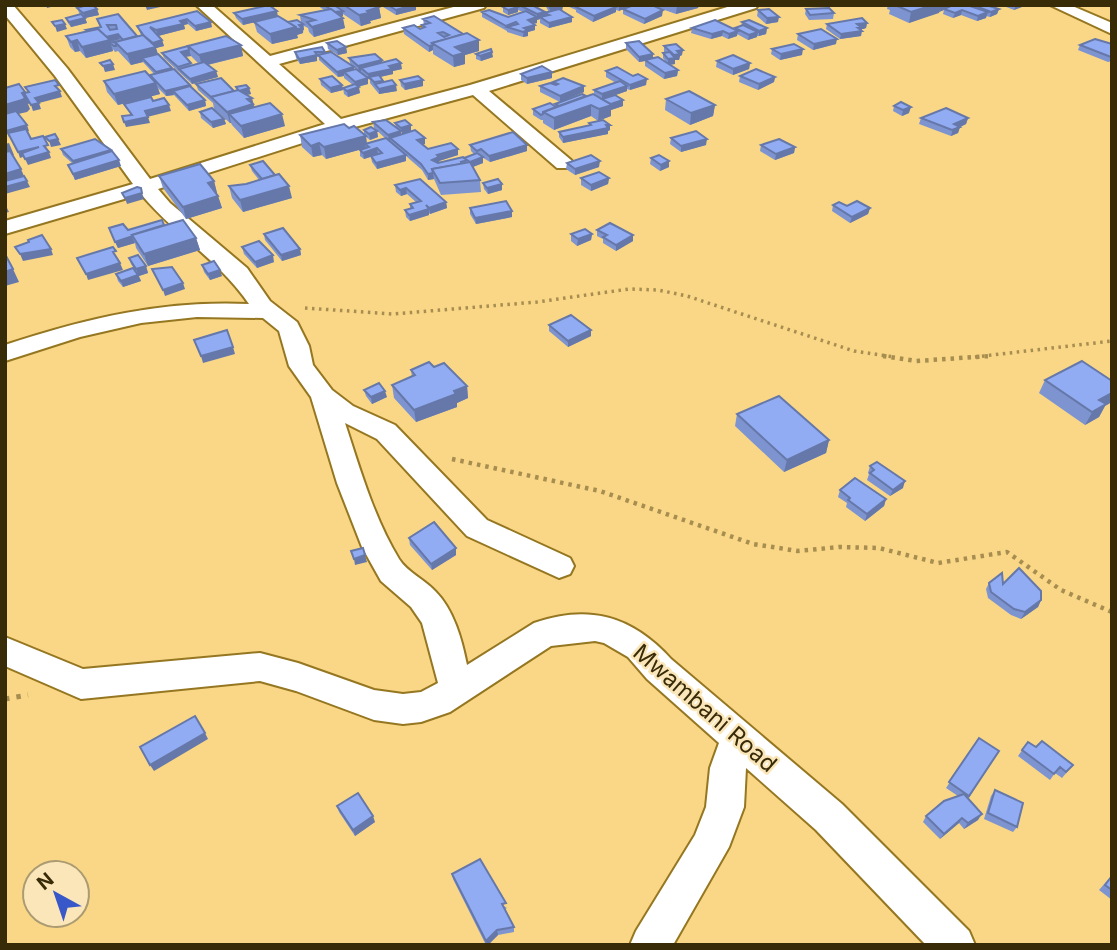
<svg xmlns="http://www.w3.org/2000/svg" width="1117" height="950" font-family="Inter,sans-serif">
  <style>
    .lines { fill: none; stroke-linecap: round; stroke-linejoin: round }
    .street-casing { stroke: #957621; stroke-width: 4 }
    .path-far2 { stroke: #a78e50; stroke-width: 3.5; stroke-dasharray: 2.5 4.5; stroke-linecap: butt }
    .path-far1 { stroke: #a78e50; stroke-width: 4.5; stroke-dasharray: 3.5 5; stroke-linecap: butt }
    .path { stroke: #a78e50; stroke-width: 5; stroke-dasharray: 4.5 7; stroke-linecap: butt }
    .street { fill: #fff; fill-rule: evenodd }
    .wall { fill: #7d94d0; fill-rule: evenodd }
    .shaded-wall { fill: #6678a9 }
    .building { fill: #91acf2; stroke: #6678a9; stroke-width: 2; fill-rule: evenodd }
    .labels { text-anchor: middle; stroke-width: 5; stroke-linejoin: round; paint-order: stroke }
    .near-street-label { font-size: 23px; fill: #382b08; stroke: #fae6b8 }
  </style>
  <rect width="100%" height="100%" fill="#f9d786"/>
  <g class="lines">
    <defs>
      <g id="street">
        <path d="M5 5H13L67 68 150 179 325 124 196 5H212L270 56 461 5H486L484 8 279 64 341 119 470 85 734 5H758L756 8 489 91 571 160 574 164 571 168H557L473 95 340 131 158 189 170 203 247 268 270 301 297 322 309 346 313 365 332 390 353 406 395 425 487 520 570 558 574 566 570 574 559 578 467 536 377 439 345 423C360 469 374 518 399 559 408 573 424 579 435 591 454 610 462 640 467 665L534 623C589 604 632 616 671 659L842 804 969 931 975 945H926L816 830 746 768 744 807 729 847 673 945H630L636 931 695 835 706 807 710 768 719 743 647 679 628 657 604 643 595 641 551 646 450 712 421 722 403 724 374 720 296 691 260 681 81 699 5 666V637L83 669 260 653 298 663 374 690 403 694 421 692 438 683 422 623 411 607 381 581 362 547 337 483 311 397 289 366 279 331 263 318 197 317 141 323 80 337 5 361V345C86 318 164 300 249 304 218 259 175 235 141 194L5 234V221L133 184 55 76 5 15Z"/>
        <path d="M1050 5H1070L1112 23V34Z"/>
      </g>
    </defs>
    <!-- street casing -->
    <use href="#street" class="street-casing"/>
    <!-- path-far2 -->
    <g class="path-far2">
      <path d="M305 308 393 314 537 302 629 289 658 290 687 296 854 351 894 357"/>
      <path d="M975 357 1112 341"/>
    </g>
    <!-- path-far1 -->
    <g class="path-far1">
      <path d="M883 356 916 361 990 356"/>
      <path d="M452 459 600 491 753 544 798 551 839 547 879 548 938 563 1007 552 1061 590 1112 612"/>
    </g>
    <!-- path -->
    <path class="path" d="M5 699 28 695"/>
    <!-- street -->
    <use href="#street" class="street"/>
  </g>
  <!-- wall -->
  <g class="wall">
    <path d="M82 5H98L94 6 97 9 99 15 85 18 87 23 71 27 68 23 66 18 80 15 77 8 83 6Z"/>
    <path d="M317 5H376L379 7 381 18 370 21 371 23 361 26 343 14V16H341L345 28 314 37 309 32 308 28 304 26 303 33 297 35 298 38 272 44 257 32 254 22 243 25 236 18 234 13 278 16 288 22 301 23 300 15 324 10Z"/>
    <path d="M380 5H416V10L396 15Z"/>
    <path d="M518 5H532L545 13 549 12 545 5H562V11L572 17V22L549 28 540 23V19L537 20V23L533 24 535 30 528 32V36L523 37 507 32V31L482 17V12L508 17 523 12 518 10Z"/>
    <path d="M565 5H655L653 6 662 16 644 24 623 14V9L619 11 616 10V12L593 22 576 12V10Z"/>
    <path d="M656 5H699L698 8 676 14 656 7Z"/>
    <path d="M888 5H986L999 9 997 14 990 17 986 16V18L977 21 961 15 953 18 943 14 944 10 909 23 889 14 890 10 887 9Z"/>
    <path d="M1001 5H1027L1014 10Z"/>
    <path d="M503 7H518V12L508 15 503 12Z"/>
    <path d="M806 9 834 13 833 19 809 20 805 14Z"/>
    <path d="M758 10 778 22 766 24 757 16Z"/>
    <path d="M118 14 137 36 141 35 137 26 183 15 212 27 196 31 188 24 184 25 185 29 158 36 162 40 164 46 156 48 158 54 205 100 206 106 189 111 174 95 166 96 158 88 160 94 118 105 107 92 104 81 150 76 154 74 143 62 131 65 118 51 115 52 113 49V51L86 58 80 51 75 52 70 47 66 36 100 27 97 19Z"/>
    <path d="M423 19 479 40V51L465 55V64L454 67 433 54V50L429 52 404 34 403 28H422V25H424Z"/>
    <path d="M742 22 767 28 766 34 759 36H757V37L748 40 737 34V36L728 39 722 36 711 39 691 33 692 28 735 29V28L741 26Z"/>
    <path d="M867 23 866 28 862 29 861 36 840 39 826 29 827 24Z"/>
    <path d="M798 34 836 44 813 50 797 40Z"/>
    <path d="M226 36 241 45 243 56 208 65 216 71 218 77 192 84 164 58 162 53ZM191 56 198 63 192 65 185 57Z"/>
    <path d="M327 43 346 47 347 53 338 55 328 49Z"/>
    <path d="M626 43 653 54V58L666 62 663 58V53H665L664 52V46L682 55 680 56 679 60H675V64L669 65 678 70 677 76 664 79 645 66V61L639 62 626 49Z"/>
    <path d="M1112 44V61L1108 62 1078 50 1080 45Z"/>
    <path d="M772 49 802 55 780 60 771 54Z"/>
    <path d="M295 52H325L326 53 354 67V69L358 71 350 63 349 58 383 63 402 69 393 71V74L380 77 383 82 397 91 379 94 370 83V79H368V84L358 87 360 93 348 97 344 94 343 88 353 85 344 78V76L338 77 319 60V57H317V61L300 64 296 58Z"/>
    <path d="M476 54 493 57 481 61 476 59Z"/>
    <path d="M717 61 750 63 749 69 733 75 716 67Z"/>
    <path d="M606 71 646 85 630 90 627 89V91L615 95 623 100V106L611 110V116L600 120 610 125V130L608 131V134L563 143 559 137V132L589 126V123L598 121 591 116 554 130 543 123V120H541L533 115V109L555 106V104L594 95V90L616 83 606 77Z"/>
    <path d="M552 72V78L527 84 521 80V74Z"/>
    <path d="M740 76 775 77 774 82 758 90 739 82Z"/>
    <path d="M320 79 342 85 343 90 331 93 321 85Z"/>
    <path d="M400 80 423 86 405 90 401 86Z"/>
    <path d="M553 82 584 92 560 102 540 92V86L553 84Z"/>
    <path d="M196 84 234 91 237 90 236 87 249 88 251 94 247 95 254 107 285 126 244 138 232 125 231 123H230L214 109 213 103 198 90Z"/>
    <path d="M666 99 715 105 713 116 690 125 665 110Z"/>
    <path d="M894 106 909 113 902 116 893 111Z"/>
    <path d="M200 112 224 119 226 124 213 128 201 118Z"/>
    <path d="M921 118H968L966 124 960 127 958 133 951 136 919 124Z"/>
    <path d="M405 120 401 134 425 144 422 145 428 149 458 155 439 161 440 163 464 158 474 154 471 151 470 145 527 151 490 162 480 156 483 163 473 167 480 180 481 192 441 195 434 179 428 180 422 170 406 156V161L377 169 372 162 371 157 364 159 360 156V150L362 149 326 159 322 155 313 157 302 147 300 135 349 128 364 135V130L377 131 378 137 370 140 366 137 367 144 385 138 374 128 373 122 396 128 395 123Z"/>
    <path d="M671 138 706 145 681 152 670 144Z"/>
    <path d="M761 145 795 147 794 153 775 160 760 151Z"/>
    <path d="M61 149 111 151 121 166 75 180 68 165 72 163 63 155Z"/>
    <path d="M651 158 669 167 660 171 650 164Z"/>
    <path d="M567 163 599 167 575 175 566 169Z"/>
    <path d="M250 165 292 198 243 212 232 198 229 186 246 184 259 180 252 171Z"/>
    <path d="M159 176 214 181 217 193 216 194 218 196 222 208 186 219 163 188Z"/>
    <path d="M581 178H609L608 184 591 191 581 185Z"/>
    <path d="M420 179 446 202 447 208 430 214 429 213V215L410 221 406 217 405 210 410 209V204L416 202 407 194 401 196 396 192 395 185Z"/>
    <path d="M483 183 502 190 488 194 484 189Z"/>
    <path d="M833 205 847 206 870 208 868 214 850 223 832 211Z"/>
    <path d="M470 208 512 211V217L476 224 470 214Z"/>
    <path d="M164 225 196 238 200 250 148 266 136 248 135 243 118 248 109 228 128 230Z"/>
    <path d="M597 230 633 241 616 251 603 243V239L597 236Z"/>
    <path d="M264 234 300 249 301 255 282 261 265 240Z"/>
    <path d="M571 234H592L591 240 577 246 571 241Z"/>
    <path d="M242 247 274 262 257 268 244 254Z"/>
    <path d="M129 258 146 266 148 273 139 276 141 281 123 287 118 281 116 274 137 273 131 264Z"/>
    <path d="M202 265 222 276 210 280 204 272Z"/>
    <path d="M549 325 591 336 568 347 549 331Z"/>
    <path d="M434 367 467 386 468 398 457 403V407L416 422 394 398 392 385 412 377 411 370Z"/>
    <path d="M1045 380 1105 406 1099 417 1085 425 1039 393Z"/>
    <path d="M364 390 387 397 372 404 366 396Z"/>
    <path d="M737 414 829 440 826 453 784 472 735 426Z"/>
    <path d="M870 466 903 488 890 496 867 480 869 474 868 473Z"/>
    <path d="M840 490 886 499 884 506 865 521 846 507 847 503 838 497Z"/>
    <path d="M409 538 456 548V555L432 570 410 545Z"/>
    <path d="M989 583 1003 584 1041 600 1038 607 1021 619 1011 615 988 598 986 589Z"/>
    <path d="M979 738 999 751 968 799 978 820 964 829 959 823 940 839 923 822 926 816 958 796 946 788Z"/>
    <path d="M1028 742 1036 747 1073 765 1062 778 1055 773 1050 780 1018 756Z"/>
    <path d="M995 790 1017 827 1013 832 984 819 991 796Z"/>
    <path d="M337 806 375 822 355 836 339 812Z"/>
    <path d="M452 874 507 908 505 909 514 927V932L498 935 488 945H486L453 879Z"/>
    <path d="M1112 875V900L1099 890Z"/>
  </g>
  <!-- shaded-wall -->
  <g class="shaded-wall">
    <path d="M46 5H59L47 8Z"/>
    <path d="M145 5H169L147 10Z"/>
    <path d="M413 5H416V10L396 15V10Z"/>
    <path d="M621 5H632L619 11V6Z"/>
    <path d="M677 5H699L698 8 676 14Z"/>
    <path d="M933 5H941L939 13 909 23 911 12Z"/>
    <path d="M945 5H957L944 9V10L939 12 940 7Z"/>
    <path d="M1016 5H1027L1014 10Z"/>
    <path d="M563 6 562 12 550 13V8Z"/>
    <path d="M379 7 381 18 370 21 371 23 361 26 359 15 367 11Z"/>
    <path d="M518 7V12L508 15V10Z"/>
    <path d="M616 7V12L593 22 594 16Z"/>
    <path d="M97 9 99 15 85 18 87 23 71 27 69 22 85 18 83 13Z"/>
    <path d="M999 9 997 14 990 17 991 12Z"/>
    <path d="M663 10 662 16 644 24 645 19Z"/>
    <path d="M962 10 961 15 953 18 955 13Z"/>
    <path d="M277 11 278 17 243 25 242 19Z"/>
    <path d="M343 11V16L335 18V13Z"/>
    <path d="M545 12V17H540V19L537 20V14Z"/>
    <path d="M988 12 986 18 977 21 978 16Z"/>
    <path d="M537 17V23L528 25V20Z"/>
    <path d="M572 17V22L549 28V23Z"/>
    <path d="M779 17 778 22 766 24 767 18Z"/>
    <path d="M343 18 345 28 314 37 312 27Z"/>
    <path d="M187 19 188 24 184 25 185 29 158 36 156 30Z"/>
    <path d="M211 22 212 27 196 31 195 26Z"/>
    <path d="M867 23 866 28 862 29 861 36 840 39 841 34 857 24Z"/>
    <path d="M65 24 67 29 57 32 55 26Z"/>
    <path d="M303 24 304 30H303V33L297 35 298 38 272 44 270 34Z"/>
    <path d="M535 25V30L528 32V36L523 37 524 28Z"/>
    <path d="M767 28 766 34 759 36V31Z"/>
    <path d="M723 31 722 36 711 39 712 34Z"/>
    <path d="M738 31 737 36 728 39 729 34Z"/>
    <path d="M758 32 757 37 748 40 749 35Z"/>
    <path d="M118 34 120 39 110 42 113 51 86 58 82 47 106 37Z"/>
    <path d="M837 39 836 44 813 50 814 44Z"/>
    <path d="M77 40 80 51 75 52 71 42Z"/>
    <path d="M162 40 164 46 156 48 159 58H142L143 62 131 65 127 54 155 47 153 43Z"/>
    <path d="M479 40V51L465 55V64L454 67 453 56 455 47Z"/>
    <path d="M241 45 243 56 202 66 199 55Z"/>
    <path d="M433 45V50L429 52V46Z"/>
    <path d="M346 47 347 53 338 55 337 50Z"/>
    <path d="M803 49 802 55 780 60 781 54Z"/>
    <path d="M189 50 191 56 182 57 181 52Z"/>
    <path d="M683 50 682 55 680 56 679 60H675V64L668 65V59L677 51Z"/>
    <path d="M492 52 493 57 481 61 480 56Z"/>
    <path d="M653 54V60H645V61L639 62V57Z"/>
    <path d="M317 55V61L300 64 299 59Z"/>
    <path d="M382 60 383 66 361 68V71L359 72 358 66Z"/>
    <path d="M401 63 402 69 393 71V74L371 79 369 77 370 79 369 80 368 74Z"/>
    <path d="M750 63 749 69 733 75V69Z"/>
    <path d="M113 64 115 70 105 72 103 66Z"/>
    <path d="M354 67V73L344 72V76L338 77 337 72Z"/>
    <path d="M678 70 677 76 664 79 665 73Z"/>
    <path d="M216 71 218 77 192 84 190 79Z"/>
    <path d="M552 72V78L527 84V78Z"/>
    <path d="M775 77 774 82 758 90 759 84Z"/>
    <path d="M368 78V84L356 87 355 82Z"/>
    <path d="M647 79 646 85 630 90V85Z"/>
    <path d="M423 80V86L405 90 404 84Z"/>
    <path d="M156 83 160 94 118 105 114 94Z"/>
    <path d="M190 85 191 90 173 91 174 95 166 96 165 91Z"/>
    <path d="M342 85 343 90 331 93 330 88Z"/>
    <path d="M396 85 397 91 379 94V89Z"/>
    <path d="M584 86V92L560 102V96Z"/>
    <path d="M627 86V91L602 100V94Z"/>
    <path d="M359 87 360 93 348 97 347 91Z"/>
    <path d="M249 88 251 94 241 96 239 91Z"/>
    <path d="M60 91 62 97 39 103 41 109 33 111 31 105 35 98Z"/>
    <path d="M25 92 30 103 28 104 30 109 27 112 5 117V105L22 93Z"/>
    <path d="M252 98 255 109 229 114 231 123H230L227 112 247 99Z"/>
    <path d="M205 100 206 106 189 111 187 105Z"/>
    <path d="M623 100V106L611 110V116L598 121 599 109Z"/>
    <path d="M169 105 171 111 147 117 145 111Z"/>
    <path d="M591 105V116L554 130V118Z"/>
    <path d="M715 105 713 116 690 125 691 113Z"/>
    <path d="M911 107 909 113 902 116 903 110Z"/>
    <path d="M282 114 285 126 244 138 241 126Z"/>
    <path d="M148 117 150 123 126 127 124 122Z"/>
    <path d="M968 118 966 124 960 127 958 133 951 136 954 124Z"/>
    <path d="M224 119 226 124 213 128 211 122Z"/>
    <path d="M27 125 29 131 9 137 6 131Z"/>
    <path d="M411 125V131L402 134 401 128Z"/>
    <path d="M606 125H610V130L608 131V134L563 143V137Z"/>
    <path d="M377 131 378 137 370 140 369 134Z"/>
    <path d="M401 131V137L390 138V141H389L388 135Z"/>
    <path d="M366 136 367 146 365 144 366 148 326 159 324 147Z"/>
    <path d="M425 138V144L418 146 417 140Z"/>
    <path d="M58 139 61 145 51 147 49 141Z"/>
    <path d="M707 139 706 145 681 152V146Z"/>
    <path d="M9 143 14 155 5 158V144Z"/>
    <path d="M319 143 322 155 313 157 311 146Z"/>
    <path d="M527 145V151L490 162 489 156Z"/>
    <path d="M39 147 22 153 23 157 20 158 18 152Z"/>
    <path d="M795 147 794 153 775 160 776 154Z"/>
    <path d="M377 148 378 154 364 159 363 153Z"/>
    <path d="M458 149V155L439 161 440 163 433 166 432 160 437 155Z"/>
    <path d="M111 150 113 156 76 167 73 161Z"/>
    <path d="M49 152 51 158 28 165 25 159Z"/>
    <path d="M406 155V161L377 169 376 163Z"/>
    <path d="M483 157V163L470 168V162Z"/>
    <path d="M119 160 121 166 75 180 73 174Z"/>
    <path d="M600 161 599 167 575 175V169Z"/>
    <path d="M669 161V167L660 171 661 165Z"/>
    <path d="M21 169 26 181 5 187V174Z"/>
    <path d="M433 173 434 179 428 180V174Z"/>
    <path d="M609 178 608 184 591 191V185Z"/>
    <path d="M27 181 30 187 5 194V187Z"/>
    <path d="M214 181 217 193 211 195 208 183Z"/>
    <path d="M502 184V190L488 194 487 188Z"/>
    <path d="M289 186 292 198 243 212 240 200Z"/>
    <path d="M406 188 407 194 401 196 400 190Z"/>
    <path d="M142 193 144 199 127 204 125 198Z"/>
    <path d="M218 196 222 208 186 219 183 207Z"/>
    <path d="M446 202 447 208 430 214 429 208Z"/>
    <path d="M5 206H6L9 212 5 213Z"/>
    <path d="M870 208 868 214 850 223 852 217Z"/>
    <path d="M429 209V215L410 221 409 215Z"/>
    <path d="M512 211V217L476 224 475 218Z"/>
    <path d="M592 234 591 240 577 246 578 239Z"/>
    <path d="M633 235V241L616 251V245Z"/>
    <path d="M132 237 135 243 118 248 115 242Z"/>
    <path d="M196 238 200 250 148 266 144 254Z"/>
    <path d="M51 249 53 255 23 261 20 254Z"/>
    <path d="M300 249 301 255 282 261 281 255Z"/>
    <path d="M273 255 274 262 257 268 255 262Z"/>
    <path d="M120 263 123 270 88 280 86 274Z"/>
    <path d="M146 266 148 273 139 276 136 269Z"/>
    <path d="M13 269 19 282 5 286V272Z"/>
    <path d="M220 270 222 276 210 280 208 274Z"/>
    <path d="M138 275 141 281 123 287 121 281Z"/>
    <path d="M183 283 185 289 165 296 163 290Z"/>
    <path d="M591 330V336L568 347V341Z"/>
    <path d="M233 347 235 354 203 363 201 356Z"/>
    <path d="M467 386 468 398 457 403V407L416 422 414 410Z"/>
    <path d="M385 391 387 397 372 404 371 397Z"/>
    <path d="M1112 393V402L1105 406 1099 417 1085 425 1099 400Z"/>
    <path d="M829 440 826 453 784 472 787 460Z"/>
    <path d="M905 481 903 488 890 496 893 490Z"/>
    <path d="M886 499 884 506 865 521 867 514Z"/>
    <path d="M456 548V555L432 570 431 564Z"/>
    <path d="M365 555 367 562 355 565 354 559Z"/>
    <path d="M1041 600 1038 607 1021 619 1025 612Z"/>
    <path d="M205 733 208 739 154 771 150 765Z"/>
    <path d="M982 814 978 820 964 829 968 823Z"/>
    <path d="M373 816 375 822 355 836 353 830Z"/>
    <path d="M962 818 959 823 940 839 944 834Z"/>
    <path d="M497 930 498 935 488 945H487L486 941Z"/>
  </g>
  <!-- building -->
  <g class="building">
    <path d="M87 5H93L97 9 83 13 77 8Z"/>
    <path d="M269 5 277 11 242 19 234 13Z"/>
    <path d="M324 5H334L343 11 335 12Z"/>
    <path d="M344 5H376L379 7 367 11 369 13 359 15Z"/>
    <path d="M388 5H413L396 10Z"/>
    <path d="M509 5H515L518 7 508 10 503 7Z"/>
    <path d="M519 5H532L545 12 537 14Z"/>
    <path d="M548 5H562L563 6 550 8Z"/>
    <path d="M576 5H613L616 7 594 16 576 7 578 6Z"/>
    <path d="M634 5H652L663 10 645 19 623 9Z"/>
    <path d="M895 5H933L911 12Z"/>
    <path d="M953 5H967L988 12 978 16 962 10 955 13 944 9Z"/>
    <path d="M973 5H986L999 9 991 12Z"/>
    <path d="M829 8 834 13 810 15 806 9Z"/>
    <path d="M331 9 343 18 312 27 307 22 315 20 300 15Z"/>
    <path d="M559 9 572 17 549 23 540 17 549 15 544 13Z"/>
    <path d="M769 9 779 17 767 18 758 10Z"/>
    <path d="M489 10 508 17 526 11 537 17 528 20 535 25 524 28 528 30 523 32 507 27 518 24 516 22 506 26 482 12Z"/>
    <path d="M197 11 211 22 195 26 187 19 180 21 183 24 156 30 150 27 162 40 153 43 144 36 137 26Z"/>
    <path d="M81 14 85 18 69 22 66 18Z"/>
    <path d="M118 14 137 36 118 41 123 40 118 34 106 37 98 29 88 31 86 30 101 27 97 19ZM107 25H116L117 29 110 30Z"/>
    <path d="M278 16 296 27 270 34 254 22Z"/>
    <path d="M434 16 463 34 447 39 444 37 449 35 443 32 438 33 447 39 432 43 433 45 429 46 403 28 414 25 420 29 425 27 422 25 430 23 423 19Z"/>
    <path d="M862 18 867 23 857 24 862 28H858L862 31 841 34 827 24Z"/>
    <path d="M62 20 65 24 55 26 52 22Z"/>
    <path d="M297 20 303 24 299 25 302 28 296 29V27L288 22Z"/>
    <path d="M715 20 738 31 729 34 723 31 712 34 692 28Z"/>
    <path d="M749 20 767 28 759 31 742 22Z"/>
    <path d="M743 25 758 32 749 35 735 28Z"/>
    <path d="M98 29 110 40 82 47 77 40 71 42 66 36Z"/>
    <path d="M821 29 837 39 814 44 798 34Z"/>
    <path d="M467 33 479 40 455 47 464 53 453 56 432 43Z"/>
    <path d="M143 35 156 47 127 54 115 42Z"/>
    <path d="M226 36 241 45 199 55 188 46Z"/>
    <path d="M1095 39 1112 44V56L1111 57 1080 45Z"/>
    <path d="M337 41 346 47 337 50 327 43Z"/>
    <path d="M639 41 653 54 639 57 626 43Z"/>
    <path d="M115 42 116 46H114L110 43Z"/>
    <path d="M676 44 683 50 677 51 680 54 674 55 664 46Z"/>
    <path d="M794 44 803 49 781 54 772 49Z"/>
    <path d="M188 46 189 50 181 52 191 63 178 67 162 53Z"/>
    <path d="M322 47 325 52H315L317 55 299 59 295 52Z"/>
    <path d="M491 49 492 52 480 56 476 54Z"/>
    <path d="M331 52 354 67 337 72 318 55Z"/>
    <path d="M670 52 675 58 668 59 663 53Z"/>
    <path d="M158 54 172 68 156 72 142 58Z"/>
    <path d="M375 54 382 60 358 66 349 58Z"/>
    <path d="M733 55 750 63 733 69 717 61Z"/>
    <path d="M658 57 678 70 665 73 645 60Z"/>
    <path d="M396 59 401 63 389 66 392 69 368 74 361 68Z"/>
    <path d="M110 60 113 64 103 66 100 63Z"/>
    <path d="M204 62 216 71 190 79 179 69Z"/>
    <path d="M542 66 552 72 527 78 521 74Z"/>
    <path d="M617 67 633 76 638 74 647 79 630 85 606 71Z"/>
    <path d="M174 69 190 85 165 91 150 75Z"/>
    <path d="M356 69 368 78 355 82 344 72Z"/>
    <path d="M756 69 775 77 759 84 740 76Z"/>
    <path d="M145 71 156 83 114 94 104 81Z"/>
    <path d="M379 75 383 81 374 82 369 77Z"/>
    <path d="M332 76 342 85 330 88 320 79Z"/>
    <path d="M418 76 423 80 404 84 400 80Z"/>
    <path d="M221 78 234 91 211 97 196 84Z"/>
    <path d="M563 78 584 86 560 96 540 86 550 83 556 85 558 84 553 82Z"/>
    <path d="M55 80 59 85 55 86 60 91 35 98 39 103 31 105 24 93 29 92 25 87Z"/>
    <path d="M392 80 396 85 379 89 375 84Z"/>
    <path d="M620 81 627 86 602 94 594 90Z"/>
    <path d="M19 84 25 92 22 93 25 98 22 100 5 105V88Z"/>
    <path d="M355 84 359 87 347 91 343 88Z"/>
    <path d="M246 85 249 88 239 91 236 87Z"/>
    <path d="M190 86 205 100 187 105 173 91Z"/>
    <path d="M238 90 252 98 247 99 253 104 227 112 211 97Z"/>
    <path d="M689 91 715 105 691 113 666 99Z"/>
    <path d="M582 94 586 96 559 106 555 104Z"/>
    <path d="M593 94 612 105 599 109 591 105 554 118 543 112Z"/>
    <path d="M615 95 623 100 611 104 602 99Z"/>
    <path d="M151 97 153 101 164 98 169 105 145 111 148 117 124 122 122 116 132 115 124 104Z"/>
    <path d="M901 102 911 107 903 110 894 106Z"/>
    <path d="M270 103 282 114 241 126 229 114Z"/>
    <path d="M550 103 556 107 543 112V114L541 115 533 109Z"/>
    <path d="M212 108 224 119 211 122 200 112Z"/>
    <path d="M946 108 968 118 954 124 960 127 952 130 921 118Z"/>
    <path d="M16 111 27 125 6 131 5 114Z"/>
    <path d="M386 120 401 131 388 135 373 122Z"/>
    <path d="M405 120 411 125 401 128 395 123Z"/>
    <path d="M603 120 610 125H606L608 128 563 137 559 132 591 125 589 123Z"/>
    <path d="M344 124 349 128 354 126 366 136 324 147 319 143 311 146 300 135Z"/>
    <path d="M371 127 377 131 369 134 364 130Z"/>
    <path d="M26 129 31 139 43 136 48 145 44 146 49 152 25 159 22 153 39 147 18 152 8 133Z"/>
    <path d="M415 130 425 138 417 140 428 149 451 143 458 149 437 155 439 157 432 160 438 163 463 157 468 160 461 162 462 164 432 169 433 173 428 174 421 164 390 138Z"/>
    <path d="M696 131 707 139 681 146 671 138Z"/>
    <path d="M513 132 527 145 489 156 481 149 477 151 470 145Z"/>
    <path d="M55 134 58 139 49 141 45 137Z"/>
    <path d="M386 138 406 155 376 163 371 156 382 153 377 148 363 153 360 150 369 147 365 144Z"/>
    <path d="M95 139 111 150 73 161 61 149Z"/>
    <path d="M779 139 795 147 776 154 761 145Z"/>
    <path d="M10 151 21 169 5 174V152Z"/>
    <path d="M112 151 119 160 73 174 68 165Z"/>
    <path d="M477 153 483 157 470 162 464 158Z"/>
    <path d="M591 155 600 161 575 169 567 163Z"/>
    <path d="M659 155 669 161 661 165 651 158Z"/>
    <path d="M263 161 275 175 262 179 250 165Z"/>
    <path d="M470 162 480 180 440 183 432 169Z"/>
    <path d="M200 164 214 181 208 183 218 196 183 207 159 176Z"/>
    <path d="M599 172 609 178 591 185 581 178Z"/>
    <path d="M279 174 289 186 240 200 229 186 246 184Z"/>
    <path d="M24 176 27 181 5 187V181Z"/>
    <path d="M420 179 446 202 429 208 426 205 429 209 409 215 405 210 413 208 410 204 421 201 406 188 400 190 395 185Z"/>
    <path d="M498 179 502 184 487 188 483 183Z"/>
    <path d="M137 187 141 188 142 193 125 198 122 193Z"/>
    <path d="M506 201 512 211 475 218 470 208Z"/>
    <path d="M857 201 870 208 852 217 833 205 839 202 847 206Z"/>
    <path d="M162 220 164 225 132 235 133 236 115 242 109 228 123 224 128 230Z"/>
    <path d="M183 220 196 238 144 254 132 235Z"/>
    <path d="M610 223 633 235 616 245 603 237 607 235 597 230Z"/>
    <path d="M283 228 300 249 281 255 264 234Z"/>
    <path d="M585 229 592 234 578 239 571 234Z"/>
    <path d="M42 235 51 249 20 254 15 247 29 242 28 240Z"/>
    <path d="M259 241 273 255 255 262 242 247Z"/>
    <path d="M113 247 116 251 113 252 120 263 86 274 77 258Z"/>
    <path d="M5 254 13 269 5 272Z"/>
    <path d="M138 255 146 266 136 269 129 258Z"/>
    <path d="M214 261 220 270 208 274 202 265Z"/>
    <path d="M172 267 183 283 163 290 152 269Z"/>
    <path d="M133 268 138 275 121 281 116 274Z"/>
    <path d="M571 315 591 330 568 341 549 325Z"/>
    <path d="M227 330 233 347 201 356 194 340Z"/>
    <path d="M1082 361 1112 381V393L1099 400 1106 404 1092 412 1045 380Z"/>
    <path d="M429 362 434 367 444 363 467 386 454 391 456 394 414 410 392 385 415 375 411 370Z"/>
    <path d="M379 383 385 391 371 397 364 390Z"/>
    <path d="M779 396 829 440 787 460 737 414Z"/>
    <path d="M877 462 905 481 893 490 870 473 874 470 870 466Z"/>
    <path d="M855 478 886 499 867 514 848 500 850 498 840 490Z"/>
    <path d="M434 522 456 548 431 564 409 538Z"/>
    <path d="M363 548 365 555 354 559 351 551Z"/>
    <path d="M1019 568 1041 591V600L1025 612 1014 609 991 592 989 583 1002 573 1003 584Z"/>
    <path d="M195 716 205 733 150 765 140 747Z"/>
    <path d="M979 738 999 751 969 796 949 782Z"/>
    <path d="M1042 741 1073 765 1066 772 1060 767 1054 774 1022 750 1028 742 1036 747Z"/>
    <path d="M995 790 1023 803 1017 827 988 813Z"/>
    <path d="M358 793 373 816 353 830 337 806Z"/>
    <path d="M964 794 982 814 968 823 962 818 944 834 926 816 944 801Z"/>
    <path d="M480 859 506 903 502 904 514 927 497 930 486 941 452 874Z"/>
    <path d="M1112 876V890L1105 885Z"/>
  </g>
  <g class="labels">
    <!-- near-street labels -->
    <g class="near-street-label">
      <text transform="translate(705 708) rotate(41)" y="8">Mwambani Road</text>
    </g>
  </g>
  <!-- border -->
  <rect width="1117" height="950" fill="none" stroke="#382b08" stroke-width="14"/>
  <!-- north arrow -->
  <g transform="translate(56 894) rotate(320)"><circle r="33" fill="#fae6b8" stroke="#ac9b72" stroke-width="2"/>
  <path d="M0-5L12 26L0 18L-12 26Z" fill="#3857c9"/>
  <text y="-10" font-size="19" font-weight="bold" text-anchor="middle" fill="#382b08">N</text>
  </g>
</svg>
